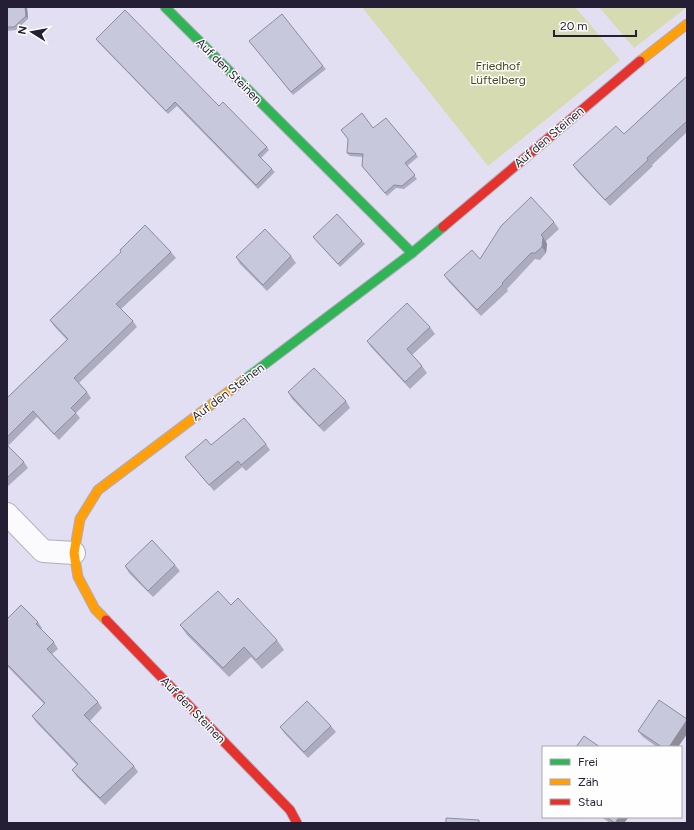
<svg xmlns="http://www.w3.org/2000/svg" width="694" height="830" font-family="Figtree,sans-serif">
  <style>
    .green { fill: #d6dbb1 }
    .lines { fill: none; stroke-linecap: round; stroke-linejoin: round }
    .street-casing { stroke: #b1acbf; stroke-width: 24 }
    .fast-casing { stroke: #b1acbf; stroke-width: 11 }
    .slow-casing { stroke: #b1acbf; stroke-width: 11 }
    .jam-casing { stroke: #b1acbf; stroke-width: 11 }
    .street { stroke: #fbfafd; stroke-width: 22 }
    .fast { stroke: #30b455; stroke-width: 9 }
    .slow { stroke: #ff9f0a; stroke-width: 9 }
    .jam { stroke: #e5322d; stroke-width: 9 }
    .wall { fill: #acacbe }
    .shaded-wall { fill: #8c8c9b }
    .building { fill: #c8c8dd; stroke: #8c8c9b }
    .labels { text-anchor: middle; stroke-width: 3; stroke-linejoin: round; paint-order: stroke }
    .park-label { font-size: 12px; fill: #444a18; stroke: #fefefe }
    .street-label { font-size: 12px; fill: #241f34; stroke: #fefefe }
  </style>
  <rect width="100%" height="100%" fill="#e3dff2"/>
  <!-- green -->
  <g class="green">
    <path d="M362 7H575L620 60 488 166Z"/>
    <path d="M599 7H687L634 48Z"/>
  </g>
  <g class="lines">
    <defs>
      <path id="street" d="M7 514 43 551 74 553"/>
      <g id="fast">
        <path d="M165 7 412 253"/>
        <path d="M244 380 412 253 443 227"/>
      </g>
      <g id="slow">
        <path d="M640 61 687 24"/>
        <path d="M106 620 95 609 78 577 74 553 80 519 98 490 244 380"/>
      </g>
      <g id="jam">
        <path d="M443 227 640 61"/>
        <path d="M106 620 290 810 297 823"/>
      </g>
    </defs>
    <!-- street casing -->
    <use href="#street" class="street-casing"/>
    <!-- fast casing -->
    <use href="#fast" class="fast-casing"/>
    <!-- slow casing -->
    <use href="#slow" class="slow-casing"/>
    <!-- jam casing -->
    <use href="#jam" class="jam-casing"/>
    <!-- street -->
    <use href="#street" class="street"/>
    <!-- fast -->
    <use href="#fast" class="fast"/>
    <!-- slow -->
    <use href="#slow" class="slow"/>
    <!-- jam -->
    <use href="#jam" class="jam"/>
  </g>
  <!-- wall -->
  <g class="wall">
    <path d="M7 7H27L28 19 16 30 7 31Z"/>
    <path d="M96 39 219 106 267 147 269 150 261 158 275 172 258 189 177 106 168 114 98 42Z"/>
    <path d="M249 41 323 66 326 69 293 95Z"/>
    <path d="M687 76V132L652 165 653 166 610 206 578 172 573 165 624 134Z"/>
    <path d="M373 128 416 154 418 157 407 166 417 179 404 189 396 188 387 196 362 166 363 157 350 156 347 153Z"/>
    <path d="M554 222 559 229 546 241 547 244 546 253 540 260 535 259 507 289 508 291 481 316 449 282 444 275 480 259Z"/>
    <path d="M313 237 362 241 365 244 340 267Z"/>
    <path d="M120 250 171 252 176 258 121 309 133 321 137 327 79 383 87 392 91 398 76 413 80 418 59 440 37 417 8 446 24 462 28 468 7 487V398L67 340 54 326 50 320 121 252Z"/>
    <path d="M291 256 296 263 267 291 240 264 236 257Z"/>
    <path d="M430 327 435 334 412 355 422 366 427 373 410 389 371 347 367 341Z"/>
    <path d="M288 392 346 401 350 408 324 432 292 399Z"/>
    <path d="M266 444 270 450 246 471 242 467 214 491 190 463 185 457 211 445Z"/>
    <path d="M175 565 180 571 153 597 129 573 125 566Z"/>
    <path d="M231 605 277 640 284 650 262 669 251 657 229 677 187 635 180 625Z"/>
    <path d="M7 619 38 622 42 628 41 629 54 642 58 649 52 654 98 702 102 708 90 721 134 766 138 772 105 805 77 777 72 770 77 765 36 722 32 716 44 704 7 666Z"/>
    <path d="M687 719V734L678 747H657L643 737 638 731Z"/>
    <path d="M331 726 336 732 308 758 285 734 280 727Z"/>
    <path d="M601 817H629L624 823H610Z"/>
  </g>
  <!-- shaded-wall -->
  <g class="shaded-wall">
    <path d="M25 7H27L28 19 26 16Z"/>
    <path d="M543 237 547 244 546 253 542 247Z"/>
    <path d="M687 720V734L678 747H669Z"/>
    <path d="M619 817H629L624 823H615Z"/>
  </g>
  <!-- building -->
  <g class="building">
    <path d="M7 7H25L26 16 14 27H7Z"/>
    <path d="M125 10 219 106 223 102 267 147 258 155 272 169 256 185 175 102 166 111 96 39Z"/>
    <path d="M282 14 323 66 291 92 249 41Z"/>
    <path d="M687 76V121L647 158 648 160 605 200 573 165 616 126 624 134Z"/>
    <path d="M362 113 373 128 386 118 416 154 405 163 415 175 402 186 394 185 385 193 362 166 363 154 347 153 348 139 341 130Z"/>
    <path d="M531 197 554 222 541 235 543 237 542 247 535 253H531L502 283 503 284 477 310 444 275 472 250 480 259 501 226Z"/>
    <path d="M337 214 362 241 338 264 313 237Z"/>
    <path d="M145 225 171 252 116 304 133 321 74 378 87 392 71 408 76 413 54 434 33 411 7 437V398L68 339 50 320 121 252 120 250Z"/>
    <path d="M265 229 291 256 263 285 236 257Z"/>
    <path d="M407 303 430 327 407 349 422 366 405 382 367 341Z"/>
    <path d="M314 368 346 401 319 426 288 392Z"/>
    <path d="M244 418 266 444 241 465 238 461 209 485 185 457 206 439 211 445Z"/>
    <path d="M7 445 24 462 7 478Z"/>
    <path d="M152 540 175 565 148 591 125 566Z"/>
    <path d="M218 591 231 605 238 598 277 640 256 660 244 647 223 668 180 625Z"/>
    <path d="M21 605 38 622 36 624 54 642 47 649 98 702 84 715 134 766 100 798 72 770 78 764 32 716 45 703 7 664V619Z"/>
    <path d="M659 700 687 719V720L669 747H662L638 731Z"/>
    <path d="M307 701 331 726 304 752 280 727Z"/>
    <path d="M584 736 600 747H576Z"/>
    <path d="M606 817H619L615 823Z"/>
    <path d="M446 818 479 820V823H446Z"/>
  </g>
  <g class="labels">
    <!-- park labels -->
    <g class="park-label">
      <text x="498" y="70">Friedhof<tspan x="498" dy="14">Lüftelberg</tspan></text>
    </g>
    <!-- street labels -->
    <g class="street-label">
      <text transform="translate(229 71) rotate(45)" y="4">Auf den Steinen</text>
      <text transform="translate(549 137) rotate(-40)" y="4">Auf den Steinen</text>
      <text transform="translate(228 392) rotate(-37)" y="4">Auf den Steinen</text>
      <text transform="translate(193 710) rotate(46)" y="4">Auf den Steinen</text>
    </g>
  </g>
  <!-- border -->
  <rect width="694" height="830" fill="none" stroke="#241f34" stroke-width="16"/>
  <!-- legend -->
  <rect x="542" y="746" width="140" height="72" fill="#fefefe" stroke="#a7a5ad"/>
  <rect x="550" y="759" width="20" height="6" fill="#30b455" stroke="#a7a5ad"/>
  <text x="578" y="766" font-size="12" fill="#241f34">Frei</text>
  <rect x="550" y="779" width="20" height="6" fill="#ff9f0a" stroke="#a7a5ad"/>
  <text x="578" y="786" font-size="12" fill="#241f34">Zäh</text>
  <rect x="550" y="799" width="20" height="6" fill="#e5322d" stroke="#a7a5ad"/>
  <text x="578" y="806" font-size="12" fill="#241f34">Stau</text>
  <!-- north arrow -->
  <g transform="translate(32 32) rotate(281)" stroke="#fefefe" stroke-width="3" paint-order="stroke">
  <path d="M0-3L7 15L0 10L-7 15Z" fill="#241f34"/>
  <text y="-6" font-size="11" font-weight="bold" text-anchor="middle" fill="#241f34">N</text>
  </g>
  <!-- scale -->
  <path d="M554 30v6h82v-6" fill="none" stroke="#241f34" stroke-width="2"/>
  <text x="560" y="30" font-size="12" fill="#241f34" stroke="#fefefe" stroke-width="3" paint-order="stroke">20 m</text>
</svg>
